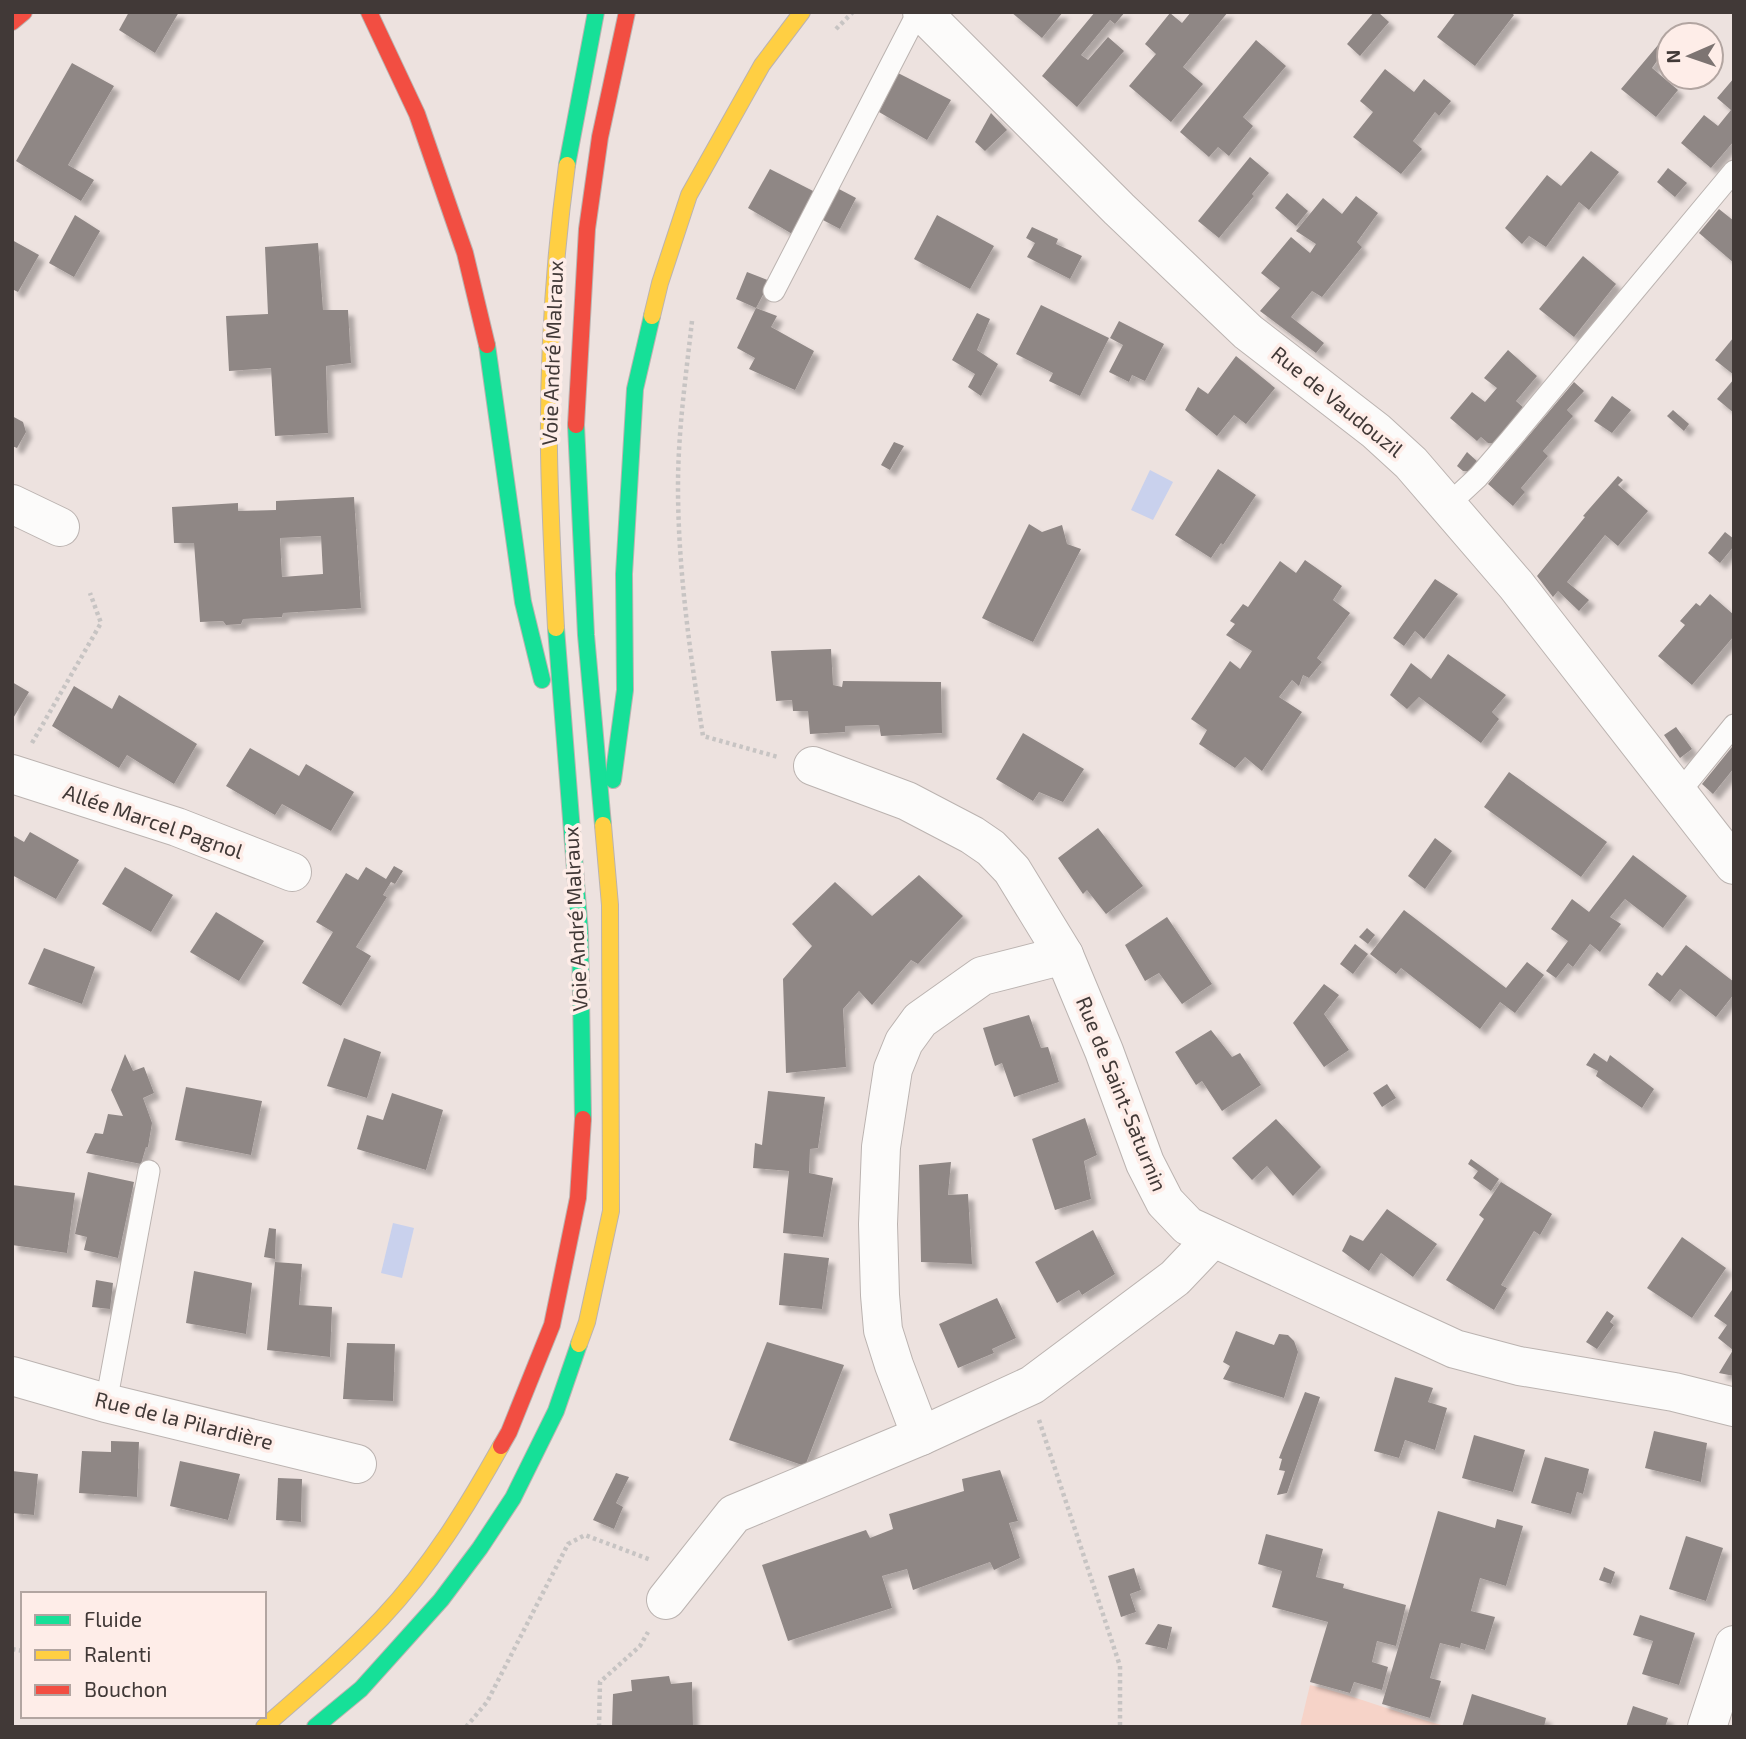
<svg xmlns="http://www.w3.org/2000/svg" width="1746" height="1739" font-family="'Exo 2',sans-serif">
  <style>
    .green { fill: #f6d3c8 }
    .water { fill: #c9d1ed }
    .building { fill: #8f8785; fill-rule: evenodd; filter: url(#shadow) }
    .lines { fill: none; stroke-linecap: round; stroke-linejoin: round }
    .lane-casing { stroke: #bbb3b0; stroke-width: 23 }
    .street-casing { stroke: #bbb3b0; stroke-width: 40 }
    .fast-casing { stroke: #bbb3b0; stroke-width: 18 }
    .slow-casing { stroke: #bbb3b0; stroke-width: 18 }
    .jam-casing { stroke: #bbb3b0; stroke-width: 18 }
    .path { stroke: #c7c4c3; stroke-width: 4.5; stroke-dasharray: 3.5 3.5; stroke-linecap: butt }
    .lane { stroke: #fcfbfa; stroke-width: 21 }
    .street { stroke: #fcfbfa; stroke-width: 38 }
    .fast { stroke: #16e098; stroke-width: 16 }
    .slow { stroke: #ffcf43; stroke-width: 16 }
    .jam { stroke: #f24e42; stroke-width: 16 }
    .labels { text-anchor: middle; stroke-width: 7; stroke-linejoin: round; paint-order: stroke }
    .street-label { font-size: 21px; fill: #413937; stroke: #feede8 }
  </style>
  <defs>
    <filter id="shadow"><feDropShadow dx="6" dy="6" stdDeviation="2" flood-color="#0004"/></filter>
  </defs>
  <rect width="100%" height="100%" fill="#ede2df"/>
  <!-- green -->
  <path class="green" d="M1310 1685C1357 1696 1402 1715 1449 1727H1300Z"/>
  <!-- water -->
  <g class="water">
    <path d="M1150 470 1173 482 1153 520 1131 510Z"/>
    <path d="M393 1223 414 1228 402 1278 381 1273Z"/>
  </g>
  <!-- building -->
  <g class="building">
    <path d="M129 12H179L155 53 119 30Z"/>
    <path d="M1011 12H1063L1042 38Z"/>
    <path d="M1095 12H1125L1115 24 1110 20 1081 55 1088 60 1108 37 1124 51 1077 107 1042 76Z"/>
    <path d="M1191 12H1228L1183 67 1203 84 1171 122 1129 86 1156 54 1145 44 1170 13 1182 23Z"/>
    <path d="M1374 12H1378L1389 22 1360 56 1347 44Z"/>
    <path d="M1456 12H1510L1514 15 1475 66 1437 37Z"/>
    <path d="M1669 32V44L1652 68 1678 90 1656 117 1621 89Z"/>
    <path d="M1256 40 1286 66 1243 117 1253 126 1229 156 1218 147 1209 157 1180 132Z"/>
    <path d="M72 63 114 86 68 165 94 180 81 201 16 161Z"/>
    <path d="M1385 69 1414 92 1424 79 1451 101 1439 116 1435 112 1413 141 1422 149 1401 174 1353 137 1373 112 1360 101Z"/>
    <path d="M898 73 951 100 927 140 879 112Z"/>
    <path d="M1734 78V141L1711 168 1681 143 1704 115 1718 126 1731 110 1717 98Z"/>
    <path d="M991 113 1007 130 985 151 975 142Z"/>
    <path d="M1591 151 1619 172 1589 210 1579 202 1546 247 1529 236 1522 244 1505 228 1547 175 1561 186Z"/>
    <path d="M1250 157 1269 173 1252 194 1254 196 1219 238 1198 221Z"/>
    <path d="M1668 168 1687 183 1675 197 1657 182Z"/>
    <path d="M770 169 817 193 794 235 748 208Z"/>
    <path d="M837 188 856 198 840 229 821 219Z"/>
    <path d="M1287 193 1308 211 1296 226 1275 208Z"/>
    <path d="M1356 196 1378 213 1357 242 1362 247 1322 297 1312 291 1291 317 1324 343 1316 353 1260 311 1280 288 1261 273 1291 237 1310 253 1316 244 1296 231 1323 198 1342 214Z"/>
    <path d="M1719 209 1734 221V263L1699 233Z"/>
    <path d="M75 215 100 231 74 277 49 263Z"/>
    <path d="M937 215 994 246 970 289 914 259Z"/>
    <path d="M1032 227 1058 239 1056 244 1082 256 1070 279 1027 257 1035 243 1026 238Z"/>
    <path d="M12 240 39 255 18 292 12 289Z"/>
    <path d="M318 243 323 310H348L351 363 326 366 328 433 275 436 271 368 229 371 226 316 268 314 265 247Z"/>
    <path d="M1583 256 1616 284 1574 337 1539 309Z"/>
    <path d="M747 272 770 281 756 308 777 316 771 327 814 351 795 390 749 369 755 358 737 348 756 308 736 299Z"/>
    <path d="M1041 305 1109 338 1080 396 1049 381 1053 373 1016 354Z"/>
    <path d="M977 313 990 319 977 350 998 364 981 396 968 387 975 374 952 360Z"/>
    <path d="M1119 321 1164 344 1145 381 1132 375 1129 382 1109 372 1123 345 1110 338Z"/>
    <path d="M1734 337V375L1715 360Z"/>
    <path d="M1508 350 1537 376 1516 401 1525 409 1496 443H1488L1481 437 1477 441 1450 418 1472 392 1485 402 1497 388 1484 378Z"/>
    <path d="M1236 356 1275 388 1246 424 1234 415 1217 436 1185 410 1198 387 1208 394Z"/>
    <path d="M1734 379V413L1717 399Z"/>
    <path d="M1574 382 1584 391 1567 410 1573 416 1543 451 1548 456 1521 488 1525 492 1513 506 1488 484Z"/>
    <path d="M1612 396 1631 410 1612 433 1594 421Z"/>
    <path d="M1673 410 1689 424 1684 431 1667 416Z"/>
    <path d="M12 416 23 422 26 432 17 448 12 446Z"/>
    <path d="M894 442 904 446 890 470 881 465Z"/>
    <path d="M1467 452 1479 463 1472 471H1463L1457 466Z"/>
    <path d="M1218 469 1256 495 1223 545 1221 543 1211 558 1175 535Z"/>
    <path d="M1618 476 1623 480 1618 485 1648 511 1618 546 1605 535 1567 582 1589 600 1579 611 1558 591 1553 597 1537 576 1585 517 1583 516Z"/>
    <path d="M354 497 361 608 283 613 282 617 243 619 241 624 226 625 223 621 200 622 194 543H174L172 507 238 503V511L276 510V501ZM321 536 323 574 282 577 280 538Z"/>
    <path d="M1029 524 1042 532 1062 525 1067 544 1081 549 1033 642 982 618Z"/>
    <path d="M1725 532 1734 539V546L1720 563 1708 553Z"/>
    <path d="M1305 560 1342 586 1333 600 1350 613 1317 658 1322 662 1309 678 1303 675 1299 686 1292 680 1279 697 1302 712 1262 771 1245 757 1235 768 1199 744 1207 730 1191 719 1230 661 1240 669 1252 651 1226 635 1235 624 1230 621 1243 604 1248 607 1280 561 1296 573Z"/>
    <path d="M1435 579 1458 594 1424 639 1415 631 1404 646 1393 638Z"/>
    <path d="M1710 594 1734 615V636L1692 685 1658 656 1685 625 1680 621 1696 603 1700 606Z"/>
    <path d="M831 649 833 685 842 687 843 681 941 682 942 733 881 736 879 725 845 726V732L810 734 808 711H793L792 700 776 701 771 651Z"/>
    <path d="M1448 654 1506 695 1492 712 1499 719 1481 743 1419 697 1407 709 1390 695 1411 663 1431 679Z"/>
    <path d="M12 682 29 692 12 720Z"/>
    <path d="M74 686 112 709 119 695 197 744 174 784 127 755 119 768 52 726Z"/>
    <path d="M1676 727 1692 749 1680 758 1664 735Z"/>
    <path d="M1023 733 1084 769 1063 802 1039 792 1033 801 996 779Z"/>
    <path d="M1732 747 1734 768 1713 794 1702 784Z"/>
    <path d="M250 748 299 776 306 764 354 792 331 831 282 804 275 815 226 786Z"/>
    <path d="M1509 772 1607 842 1581 877 1484 807Z"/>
    <path d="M1098 828 1143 886 1106 914 1087 890 1083 894 1058 858Z"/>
    <path d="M30 832 79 860 56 899 12 875V835L24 842Z"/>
    <path d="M1435 838 1452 851 1425 889 1408 876Z"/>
    <path d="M1633 855 1687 896 1663 928 1625 899 1610 917 1621 924 1600 952 1590 944 1573 967 1568 963 1556 978 1546 971 1568 941 1551 929 1572 899 1589 912Z"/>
    <path d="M394 866 403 871 395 884 391 882 383 895 387 897 356 947 371 956 341 1006 302 983 333 932 316 922 346 873 358 880 366 867 386 879Z"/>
    <path d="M125 867 173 895 151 932 102 904Z"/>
    <path d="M919 875 963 916 918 964 911 960 872 1005 859 991 843 1009 846 1067 786 1073 783 979 812 946 792 924 835 882 872 916Z"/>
    <path d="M1404 910 1506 988 1527 962 1544 975 1515 1013 1500 1002 1480 1029 1401 968 1396 974 1370 954Z"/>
    <path d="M216 912 264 941 239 981 190 952Z"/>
    <path d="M1167 917 1212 984 1182 1004 1159 973 1145 981 1125 945Z"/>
    <path d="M1367 928 1375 935 1368 944 1359 937Z"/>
    <path d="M1355 944 1368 954 1353 974 1340 964Z"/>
    <path d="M1686 945 1734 982V994L1716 1017 1680 989 1670 1002 1648 985 1657 972 1662 976Z"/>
    <path d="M44 948 95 967 82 1004 28 984Z"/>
    <path d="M1324 984 1339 995 1324 1014 1349 1050 1324 1067 1293 1023Z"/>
    <path d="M1029 1015 1041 1048 1048 1047 1059 1082 1014 1097 1002 1063 995 1066 983 1028Z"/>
    <path d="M1211 1030 1232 1057 1240 1053 1261 1085 1222 1111 1202 1081 1196 1085 1175 1052Z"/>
    <path d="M344 1038 381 1052 367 1098 327 1086Z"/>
    <path d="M1594 1053 1607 1062 1610 1055 1654 1089 1642 1108 1596 1076 1598 1071 1586 1065Z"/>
    <path d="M125 1054 133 1071 144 1067 154 1093 143 1098 152 1123 148 1147H146L141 1164 86 1153 95 1133 103 1134 108 1114 123 1116 111 1090Z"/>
    <path d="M1387 1084 1396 1098 1382 1107 1373 1093Z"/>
    <path d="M186 1087 262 1101 251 1155 175 1140Z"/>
    <path d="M768 1091 825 1097 818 1148 810 1149 809 1173 833 1178 823 1237 783 1233 789 1171 753 1168 755 1143 762 1145Z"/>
    <path d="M392 1093 443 1110 426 1170 357 1149 367 1115 383 1120Z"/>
    <path d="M1085 1118 1097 1155 1084 1161 1091 1199 1055 1210 1032 1139Z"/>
    <path d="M1276 1119 1321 1167 1293 1196 1267 1166 1252 1180 1232 1158Z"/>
    <path d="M1471 1159 1499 1179 1491 1191 1473 1178 1478 1171 1468 1164Z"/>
    <path d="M951 1162 948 1195 968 1194 972 1264 921 1262 919 1165Z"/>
    <path d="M88 1172 134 1182 118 1258 84 1250 87 1237 75 1234Z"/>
    <path d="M1501 1182 1552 1214 1540 1235 1534 1231 1501 1285 1507 1288 1494 1310 1446 1280 1484 1219 1479 1215Z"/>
    <path d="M12 1185 75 1193 67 1253 12 1245Z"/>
    <path d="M1387 1209 1437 1244 1413 1277 1381 1253 1369 1271 1342 1251 1350 1235 1363 1241Z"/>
    <path d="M269 1228 276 1229 275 1259 264 1257Z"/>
    <path d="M1093 1230 1115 1274 1082 1295 1079 1290 1057 1303 1035 1262Z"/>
    <path d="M1682 1237 1726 1268 1692 1318 1647 1288Z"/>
    <path d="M784 1253 829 1258 822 1309 779 1305Z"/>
    <path d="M275 1262 302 1264 299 1305 332 1307 330 1357 267 1350Z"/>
    <path d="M194 1271 252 1283 246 1334 186 1323Z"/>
    <path d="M96 1280 113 1283 110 1309 92 1307Z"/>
    <path d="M1732 1290 1734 1291V1376L1719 1373 1733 1350 1718 1338 1727 1325 1714 1316Z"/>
    <path d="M997 1298 1016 1338 992 1349 994 1353 958 1368 939 1324Z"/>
    <path d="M1607 1311 1614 1316 1610 1322 1614 1325 1597 1349 1586 1342Z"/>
    <path d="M1236 1331 1274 1345 1279 1334 1288 1335 1294 1341 1298 1352 1284 1398 1223 1379 1230 1366 1223 1362Z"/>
    <path d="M767 1342 844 1365 805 1466 729 1440Z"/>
    <path d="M347 1343 395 1344 393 1401 343 1399Z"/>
    <path d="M1395 1377 1433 1388 1428 1402 1447 1408 1435 1450 1405 1440 1399 1458 1374 1451Z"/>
    <path d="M1305 1392 1320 1397 1287 1493 1277 1495 1285 1471 1279 1470 1282 1459 1279 1458Z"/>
    <path d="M1654 1431 1707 1443 1701 1482 1645 1468Z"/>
    <path d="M1474 1435 1525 1450 1513 1492 1462 1478Z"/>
    <path d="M111 1441 139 1442 137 1497 79 1493 82 1451 111 1452Z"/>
    <path d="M1545 1457 1589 1469 1583 1494 1577 1492 1571 1514 1531 1503Z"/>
    <path d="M180 1461 240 1474 228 1520 170 1506Z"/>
    <path d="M1000 1470 1018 1521 1009 1523 1020 1558 994 1570 990 1562 913 1590 907 1569 882 1576 892 1608 788 1641 762 1565 866 1530 870 1538 893 1529 889 1514 964 1491 962 1479Z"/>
    <path d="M12 1471 38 1474 34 1515 12 1513Z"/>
    <path d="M616 1473 629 1477 616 1503 623 1507 614 1529 593 1520Z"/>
    <path d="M278 1478 302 1479 301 1522 276 1520Z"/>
    <path d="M1438 1511 1495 1528 1497 1519 1523 1526 1506 1586 1480 1578 1471 1611 1495 1617 1485 1650 1461 1643 1460 1648 1440 1643 1430 1678 1441 1681 1430 1718 1382 1704Z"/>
    <path d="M1266 1534 1323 1549 1316 1577 1344 1584 1343 1588 1406 1605 1396 1646 1377 1641 1372 1662 1388 1667 1382 1690 1354 1682 1350 1693 1310 1682 1328 1622 1272 1607 1282 1571 1258 1564Z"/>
    <path d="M1686 1536 1723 1548 1706 1601 1669 1589Z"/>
    <path d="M1604 1567 1615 1572 1611 1584 1599 1580Z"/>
    <path d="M1134 1568 1141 1590 1130 1594 1136 1612 1121 1617 1108 1576Z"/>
    <path d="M1640 1615 1695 1633 1679 1685 1642 1674 1653 1641 1633 1635Z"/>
    <path d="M1158 1624 1172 1627 1167 1649 1145 1644Z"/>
    <path d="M669 1676 671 1684 692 1682 693 1727H612L613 1694 632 1691 631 1680Z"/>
    <path d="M1472 1694 1546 1718 1544 1727H1462Z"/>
    <path d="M1633 1706 1668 1718 1665 1727H1626Z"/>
  </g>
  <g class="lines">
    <defs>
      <g id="lane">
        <path d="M774 291 918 12"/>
        <path d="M1448 505 1478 477 1510 440 1734 171"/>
        <path d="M1678 794 1734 725"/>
        <path d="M106 1403 149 1171"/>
      </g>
      <g id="street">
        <path d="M922 12 1119 209 1248 332 1376 431 1411 463 1516 585 1734 865"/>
        <path d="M12 504 60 527"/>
        <path d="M813 766 907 801 972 835 991 848 1012 870 1064 955 1104 1051 1145 1163 1165 1202 1188 1226 1455 1349 1519 1366 1674 1392 1734 1407"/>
        <path d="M12 774 177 827 292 872"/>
        <path d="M12 1376 106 1403 357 1464"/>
        <path d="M921 1436 894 1365 883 1330 880 1295 878 1224 881 1147 893 1069 904 1042 920 1020 982 976 1064 955"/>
        <path d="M666 1600 734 1514 921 1436 1032 1385 1175 1278 1213 1238"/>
        <path d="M1707 1727 1734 1645"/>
      </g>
      <g id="fast">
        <path d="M567 165 596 12"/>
        <path d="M487 345 523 602 542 680"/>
        <path d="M576 425 586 635 603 825"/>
        <path d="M556 628 580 933 583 1119"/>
        <path d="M613 780 625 690 624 574 635 389 652 316"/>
        <path d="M315 1727 361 1689 441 1600 480 1548 513 1498 556 1411 579 1344"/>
      </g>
      <g id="slow">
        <path d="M652 316 660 283 689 195 762 65 802 12"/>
        <path d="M556 628C553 570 550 511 549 452 548 356 554 260 567 165"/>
        <path d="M579 1344 587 1322 611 1211 610 905 603 825"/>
        <path d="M264 1727C304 1692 345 1657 382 1618 430 1567 467 1507 501 1446"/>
      </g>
      <g id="jam">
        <path d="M369 12 417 114 465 253 487 345"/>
        <path d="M12 22 24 12"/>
        <path d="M576 425 587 229 600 137 627 12"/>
        <path d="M501 1446 509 1432 552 1325 578 1198 583 1119"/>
      </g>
    </defs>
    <!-- lane casing -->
    <use href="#lane" class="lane-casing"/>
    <!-- street casing -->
    <use href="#street" class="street-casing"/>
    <!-- fast casing -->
    <use href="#fast" class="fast-casing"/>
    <!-- slow casing -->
    <use href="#slow" class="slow-casing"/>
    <!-- jam casing -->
    <use href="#jam" class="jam-casing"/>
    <!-- path -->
    <g class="path">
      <path d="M836 29 853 12"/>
      <path d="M692 321C686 375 678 431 678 486 678 570 690 653 703 736L778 757"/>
      <path d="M32 743 101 623 90 593"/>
      <path d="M1039 1420 1120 1666V1727"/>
      <path d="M12 1649 23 1651"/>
      <path d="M466 1727 487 1702 568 1544 585 1535 651 1560"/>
      <path d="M599 1727 600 1682 640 1646 648 1632"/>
    </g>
    <!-- lane -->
    <use href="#lane" class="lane"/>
    <!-- street -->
    <use href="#street" class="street"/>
    <!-- fast -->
    <use href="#fast" class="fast"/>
    <!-- slow -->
    <use href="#slow" class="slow"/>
    <!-- jam -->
    <use href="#jam" class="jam"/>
  </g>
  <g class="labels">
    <!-- street labels -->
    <g class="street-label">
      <text transform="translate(553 353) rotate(-88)" y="7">Voie André Malraux</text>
      <text transform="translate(1337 402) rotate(39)" y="7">Rue de Vaudouzil</text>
      <text transform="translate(153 822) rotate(19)" y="7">Allée Marcel Pagnol</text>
      <text transform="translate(576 919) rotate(-93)" y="7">Voie André Malraux</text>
      <text transform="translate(1121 1094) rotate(68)" y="7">Rue de Saint-Saturnin</text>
      <text transform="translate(184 1421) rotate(14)" y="7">Rue de la Pilardière</text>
    </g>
  </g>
  <!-- border -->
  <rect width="1746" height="1739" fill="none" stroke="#413937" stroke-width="28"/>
  <!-- legend -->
  <rect x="21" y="1592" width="245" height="126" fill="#feede8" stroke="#b2a5a1" stroke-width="2"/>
  <rect x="35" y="1615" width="35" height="10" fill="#16e098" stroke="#b2a5a1" stroke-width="2"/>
  <text x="84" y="1627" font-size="21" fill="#413937">Fluide</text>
  <rect x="35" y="1650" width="35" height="10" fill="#ffcf43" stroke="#b2a5a1" stroke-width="2"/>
  <text x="84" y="1662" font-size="21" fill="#413937">Ralenti</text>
  <rect x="35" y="1685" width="35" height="10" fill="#f24e42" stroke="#b2a5a1" stroke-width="2"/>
  <text x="84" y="1697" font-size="21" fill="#413937">Bouchon</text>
  <!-- north arrow -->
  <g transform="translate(1690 56) rotate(268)"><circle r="33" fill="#feede8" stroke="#b2a5a1" stroke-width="2"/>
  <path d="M0-5L12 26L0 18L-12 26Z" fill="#7d7472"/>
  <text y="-10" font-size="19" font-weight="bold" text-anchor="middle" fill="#413937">N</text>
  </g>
</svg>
